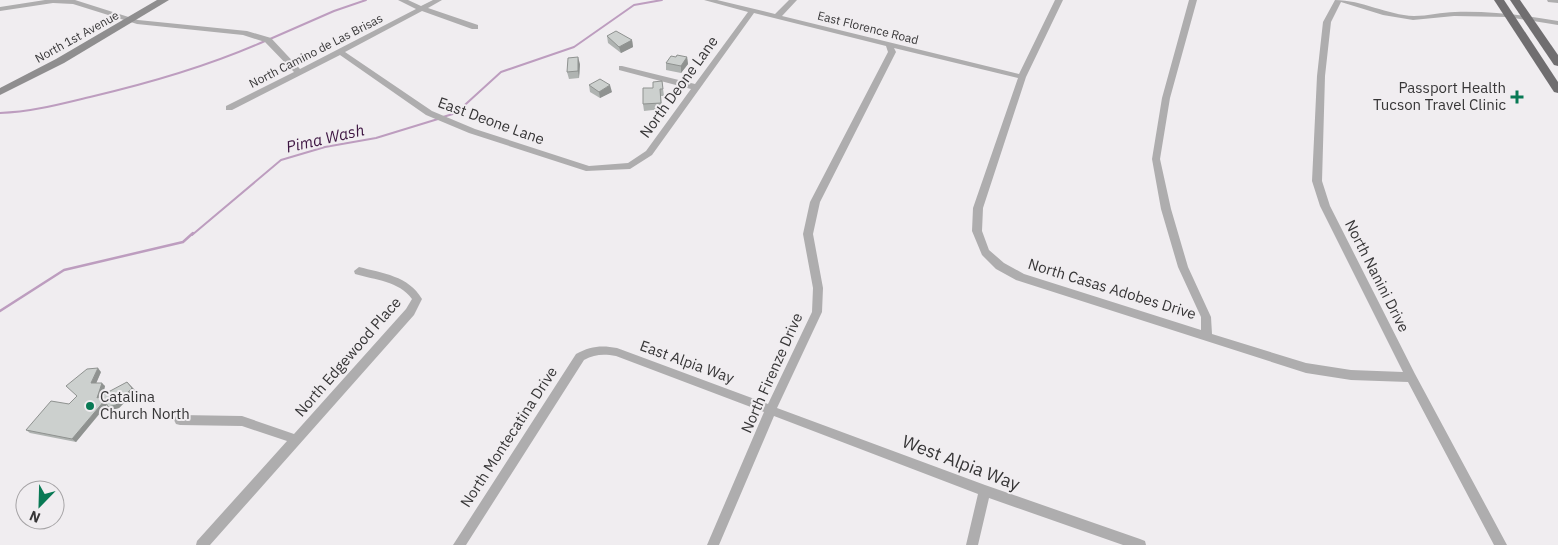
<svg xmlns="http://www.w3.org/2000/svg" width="1558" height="545" font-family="'IBM Plex Sans',sans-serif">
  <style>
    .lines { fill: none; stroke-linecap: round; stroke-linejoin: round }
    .stream-far1 { stroke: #bd9dbf; stroke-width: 2 }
    .stream { stroke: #bd9dbf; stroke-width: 2.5 }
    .minor { fill: #aeadae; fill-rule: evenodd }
    .secondary { fill: #8f8e8f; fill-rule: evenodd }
    .trunk { fill: #706e70; fill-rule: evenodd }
    .wall { fill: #afb3b1 }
    .shaded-wall { fill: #8f9290 }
    .building { fill: #ccd0ce; stroke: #8f9290 }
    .poi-dot { fill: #087954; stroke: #f0edf0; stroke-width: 2 }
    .labels { text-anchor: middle; stroke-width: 4; stroke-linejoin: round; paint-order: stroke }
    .far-street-label { font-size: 12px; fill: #373637; stroke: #f0edf0 }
    .street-label { font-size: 15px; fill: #373637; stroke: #f0edf0 }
    .poi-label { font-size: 15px; fill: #373637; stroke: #f0edf0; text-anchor: end }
    .water-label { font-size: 16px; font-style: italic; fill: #3f1743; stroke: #f0edf0 }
    .near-street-label { font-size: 18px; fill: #373637; stroke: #f0edf0 }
  </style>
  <rect width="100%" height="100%" fill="#f0edf0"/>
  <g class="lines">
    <!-- stream-far1 -->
    <g class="stream-far1">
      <path d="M270 39 334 11 366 0"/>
      <path d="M0 113C31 112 61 104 90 97 150 83 209 66 265 41"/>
      <path d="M443 117 456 113 501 72 574 47 634 5 662 0"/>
      <path d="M192 235 281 160 325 147 376 138 438 119"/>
    </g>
    <!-- stream -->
    <path class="stream" d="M0 311 64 270 183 242 193 233"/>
    <!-- minor -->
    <g class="minor">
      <path d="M45 0H75L138 20 247 31 271 38 300 69 416 9 398 0H408L421 6 433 0H442L428 8 478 25V29H472L422 11 345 52 432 111 475 129 589 166 628 163 646 151 691 89 619 70V66H622L695 84 748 12 704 0H717L775 14 789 0H797L782 16 1019 74 1055 0H1063L1026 77 983 208 982 231 989 250 1004 263 1024 274 1201 330V317L1178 267 1161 209 1152 159 1162 98 1189 0H1197L1170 98 1160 159 1171 209 1188 267 1211 317 1212 334 1306 363 1351 370 1403 372 1320 206 1312 181 1317 76 1323 22 1335 0C1362 0 1387 15 1414 16 1428 16 1442 12 1455 12 1491 11 1523 15 1558 21V25L1508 17 1454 16 1413 20 1383 15 1341 2 1331 22 1325 76 1322 181 1330 206 1415 374 1507 545H1494L1408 382 1351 380 1306 373 1016 280 996 269 982 255 972 231 973 208 1018 78 894 48 896 52 820 202 813 234 823 288 822 312 777 408 985 485 1140 539 1145 541 1146 545H1123L989 498 978 545H966L978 494 774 416 719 545H707L764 412 616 356C604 354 595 354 584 360L466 545H453L576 354C590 346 602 345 617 348L768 404 812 312 813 288 803 234 810 202 888 52 886 46 754 13 652 155 630 169 586 171 469 133 426 115 340 55 232 110H226V106L294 72 265 42 243 35 137 24 73 4 53 3 0 11V7Z"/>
      <path d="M1547 0H1558V3L1548 2Z"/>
      <path d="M359 267C382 273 409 276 422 299L414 315 210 545H196L197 541 287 441 242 426 180 425 176 424 174 420 176 416 180 415 242 416 294 434 406 309 412 299C399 281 375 280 355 274L354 271Z"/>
    </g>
    <!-- secondary -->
    <path class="secondary" d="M157 0H169L64 63 0 95V88L56 59Z"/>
    <!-- trunk -->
    <g class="trunk">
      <path d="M1494 0H1504L1558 82V93L1554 92Z"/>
      <path d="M1510 0H1520L1558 55V66L1554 65Z"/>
    </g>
  </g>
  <!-- wall -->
  <g class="wall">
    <path d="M607 36 632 40 633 47 621 53 608 43Z"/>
    <path d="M676 57H687L688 64 681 73 666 70V63Z"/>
    <path d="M580 64 579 78 569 79 567 72Z"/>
    <path d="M662 81 664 96H661L662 109 644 111 643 104 653 88Z"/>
    <path d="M589 85 612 92 600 98 590 92Z"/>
    <path d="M101 372 96 383 105 386 103 395 136 391 119 408 111 410 107 405 76 442 30 433 26 430 69 404Z"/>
  </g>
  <!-- shaded-wall -->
  <g class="shaded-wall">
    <path d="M632 40 633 47 621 53 619 47Z"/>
    <path d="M578 57 580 64 579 78 578 71Z"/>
    <path d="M687 57 688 64 681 73V66Z"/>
    <path d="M610 85 612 92 600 98 599 92Z"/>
    <path d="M98 368 101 372 95 386 91 383Z"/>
    <path d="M127 382 136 391 119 408 111 410 108 407Z"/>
    <path d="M102 383 105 386 101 401 97 398Z"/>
    <path d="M105 400 108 403 76 442 72 439Z"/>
  </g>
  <!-- building -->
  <g class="building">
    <path d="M616 31 632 40 619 47 607 36Z"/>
    <path d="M677 55 687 57 681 66 666 63 671 56 676 57Z"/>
    <path d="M578 57V71L567 72 568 58Z"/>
    <path d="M600 79 610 85 599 92 589 85Z"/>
    <path d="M662 81 663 89H660L661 103 643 104V88H653V82Z"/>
    <path d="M98 368 91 383H102L97 398 127 382 132 388 116 405 108 407 105 400 72 439 26 430 51 401 69 404 77 396 66 386 87 369Z"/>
  </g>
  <!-- markers -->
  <g class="poi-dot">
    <path d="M1514.5 89.5h5v5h5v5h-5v5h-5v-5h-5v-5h5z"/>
    <circle cx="90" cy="406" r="5"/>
  </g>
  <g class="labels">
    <!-- far-street labels -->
    <g class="far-street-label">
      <text transform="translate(868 28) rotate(14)" y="4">East Florence Road</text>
      <text transform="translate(77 37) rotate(-29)" y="4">North 1st Avenue</text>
      <text transform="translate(316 51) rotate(-27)" y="4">North Camino de Las Brisas</text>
    </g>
    <!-- street labels -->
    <g class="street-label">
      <text transform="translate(679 87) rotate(-54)" y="5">North Deone Lane</text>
      <text transform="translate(491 121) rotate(20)" y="5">East Deone Lane</text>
      <text transform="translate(1377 276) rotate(63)" y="5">North Nanini Drive</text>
      <text transform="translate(1112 289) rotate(17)" y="5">North Casas Adobes Drive</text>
      <text transform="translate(348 357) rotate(-49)" y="5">North Edgewood Place</text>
      <text transform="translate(687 362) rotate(20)" y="5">East Alpia Way</text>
      <text transform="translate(772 373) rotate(-66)" y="5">North Firenze Drive</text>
      <text transform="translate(509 437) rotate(-57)" y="5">North Montecatina Drive</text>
    </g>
    <!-- poi labels -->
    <g class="poi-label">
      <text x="1506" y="93">Passport Health<tspan x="1506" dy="17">Tucson Travel Clinic</tspan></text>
      <text x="100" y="402" text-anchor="start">Catalina<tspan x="100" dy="17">Church North</tspan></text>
    </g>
    <!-- water labels -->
    <g class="water-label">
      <text transform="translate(325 138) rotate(-13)" y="6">Pima Wash</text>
    </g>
    <!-- near-street labels -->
    <g class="near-street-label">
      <text transform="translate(961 463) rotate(21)" y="6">West Alpia Way</text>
    </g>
  </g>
  <!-- north arrow -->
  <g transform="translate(40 505) rotate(203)"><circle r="24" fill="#f0edf0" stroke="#a6a4a6"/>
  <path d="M0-4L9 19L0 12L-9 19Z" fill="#087954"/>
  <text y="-8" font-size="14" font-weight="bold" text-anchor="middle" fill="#373637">N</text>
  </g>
</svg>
